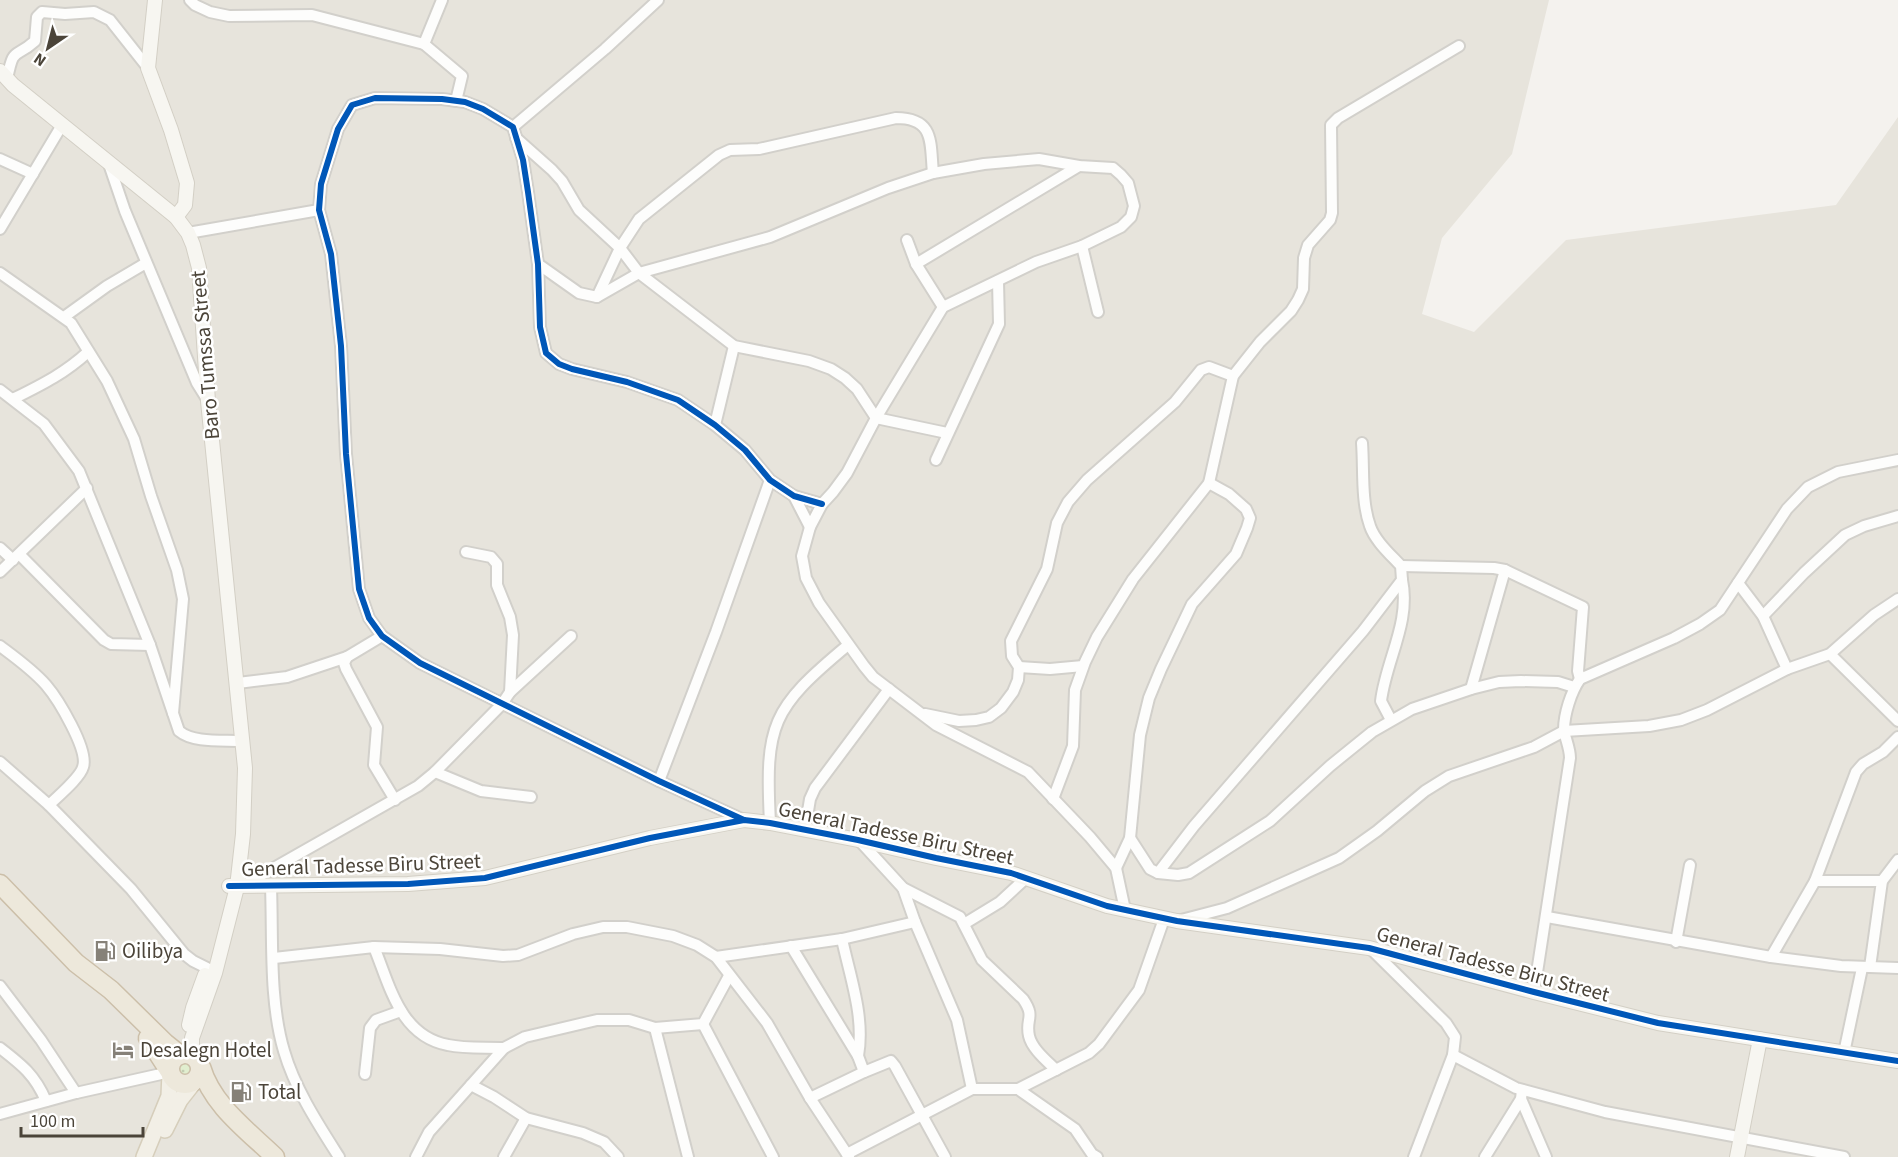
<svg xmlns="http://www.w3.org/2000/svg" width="1898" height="1157" font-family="'Source Sans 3',sans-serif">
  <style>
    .residential { fill: #e7e4dc }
    .grass { fill: url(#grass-dots) }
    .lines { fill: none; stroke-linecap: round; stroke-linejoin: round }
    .street-casing { stroke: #d2d0cb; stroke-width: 14 }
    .secondary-casing { stroke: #d3cfc5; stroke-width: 16 }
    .primary-casing { stroke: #d6cebb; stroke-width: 18 }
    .highway-casing { stroke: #ccbfa9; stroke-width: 21 }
    .street { stroke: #fdfdfc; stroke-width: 10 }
    .secondary { stroke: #f7f6f1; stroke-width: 14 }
    .primary { stroke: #f2efe6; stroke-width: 15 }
    .highway { stroke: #ede8db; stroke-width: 18 }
    .cycleway-casing { stroke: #fff; stroke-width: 10 }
    .cycleway { stroke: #0057b8; stroke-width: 6 }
    .labels { text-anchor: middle; stroke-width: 5; stroke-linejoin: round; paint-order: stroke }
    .street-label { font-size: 21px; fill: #4b4439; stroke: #fff }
    .poi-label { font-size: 21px; fill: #4b4439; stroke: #fff; text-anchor: start }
  </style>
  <defs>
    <pattern id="grass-dots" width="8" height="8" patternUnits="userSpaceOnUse" patternTransform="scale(1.5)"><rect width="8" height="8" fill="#e1eecf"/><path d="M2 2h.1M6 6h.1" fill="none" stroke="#c3cdb2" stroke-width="1.8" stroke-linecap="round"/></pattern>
  </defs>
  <rect width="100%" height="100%" fill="#f4f2ee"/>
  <!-- residential -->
  <path class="residential" d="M0 0H1549L1512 154 1442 238 1422 314 1474 332 1566 240 1836 205 1898 117V1157H0Z"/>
  <!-- grass -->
  <circle class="grass" cx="185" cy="1069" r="7"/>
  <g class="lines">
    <defs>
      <g id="street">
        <path d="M190 0 195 5 210 12 229 16 312 15 424 44 462 76 456 101"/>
        <path d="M424 44 442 0"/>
        <path d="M7 79C14 45 14 60 35 41L37 17 42 12 65 14 94 12 110 20 148 68"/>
        <path d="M513 127 605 49 658 0"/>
        <path d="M516 138 552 170 562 181 579 210 620 248 639 273 734 346 809 361 831 369 845 378 857 389 876 418 947 433"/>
        <path d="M0 159 33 174"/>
        <path d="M109 164 125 211 197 383 207 399"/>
        <path d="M0 229 62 125"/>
        <path d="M188 233 319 210"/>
        <path d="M907 240 916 264 943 307"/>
        <path d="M1082 246 1098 312"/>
        <path d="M538 264 579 293 597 297 639 273 770 237 888 188 933 173 984 164 1039 159 1079 166 1113 168 1121 175 1128 183 1134 206 1131 217 1121 227 1082 246 1036 262 943 307 876 418 847 473 833 492 822 504 810 527 802 556 806 578 819 603 864 666 873 677 936 725 1028 772 1090 837 1116 868 1125 910"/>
        <path d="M916 264 1079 166"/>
        <path d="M0 273 71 323 107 381 134 439 151 496 177 570 183 599 173 713"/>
        <path d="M597 297 620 248 639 219 719 155 730 150 759 149 896 118C935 118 930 143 933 173"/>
        <path d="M64 317 107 286 146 263"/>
        <path d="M0 390 44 424 79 471 150 645 179 731C193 743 222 740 240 741"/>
        <path d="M13 399C41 385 64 374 88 352"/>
        <path d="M715 425 734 346"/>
        <path d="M936 460 999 324 998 281"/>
        <path d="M794 496 810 527"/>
        <path d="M0 548 13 560"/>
        <path d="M466 552 491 557 497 564V585L510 617 513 635 510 692"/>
        <path d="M20 555 104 640 111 644 150 645"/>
        <path d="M1401 566 1494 568 1505 570 1583 607 1578 671 1580 679"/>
        <path d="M0 572 87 488"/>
        <path d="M1738 583 1763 616 1787 669"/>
        <path d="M1763 616 1804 573 1845 535 1864 526 1898 516"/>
        <path d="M382 636 347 657 344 663 346 669 377 727 374 765 395 800"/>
        <path d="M0 646C16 658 33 670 46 685 58 699 89 750 83 767 80 778 58 796 49 805"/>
        <path d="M1830 654 1898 721"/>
        <path d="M1019 667 1050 669 1083 666"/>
        <path d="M238 683 287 677 347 657"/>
        <path d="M1471 689 1505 570"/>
        <path d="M925 714 959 721 976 720 989 717 1001 708 1013 692 1018 680 1019 667 1012 656 1011 641 1047 569 1057 523 1068 502 1087 480 1175 402 1201 370 1209 367 1233 376"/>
        <path d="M1391 720 1381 701C1386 660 1411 622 1402 580"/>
        <path d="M0 762 49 805 131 889 184 954 193 961 207 968"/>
        <path d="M435 772 481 791 531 797"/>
        <path d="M659 781 716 632 770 480"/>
        <path d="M1053 799 1073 746 1075 690 1085 662 1097 637 1133 579 1209 483 1233 376 1260 342 1291 311 1298 300 1303 289 1304 258 1308 245 1330 220 1332 213 1331 125 1338 118 1459 46"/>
        <path d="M744 820 659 781 420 663 382 636 369 618 359 589 346 454 341 346 331 254 319 210 321 184 338 129 352 105 375 98 442 99 465 102 483 109 513 127 523 160 528 192 538 264 540 327 546 353 559 364 572 369 627 382 678 400 715 425 745 450 770 480 794 496 822 504"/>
        <path d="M770 823C765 724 771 709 848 645"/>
        <path d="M805 829 810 799 815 788 889 689"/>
        <path d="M1130 838 1150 869 1158 873 1178 875 1189 873 1203 864 1270 821 1330 766 1372 732 1412 709 1471 689 1499 682 1521 681 1558 682 1574 687"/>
        <path d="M859 840 903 888 960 917 982 960 1023 999C1036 1018 1025 1018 1029 1036 1032 1049 1047 1061 1056 1070"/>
        <path d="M1116 868 1130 838 1140 735 1149 698 1161 669 1192 604 1236 554 1247 528 1250 518 1246 509 1229 494 1209 483"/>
        <path d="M1158 873 1194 826 1363 631 1402 580 1401 566C1391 555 1375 541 1370 526 1361 501 1364 469 1362 443"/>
        <path d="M1815 881H1882"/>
        <path d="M242 886 418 786 435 772 502 704 510 692 571 636"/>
        <path d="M271 887C273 939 269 1001 284 1051 295 1089 318 1124 339 1157"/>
        <path d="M903 888 915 922 957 1020 972 1089"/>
        <path d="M1547 917 1771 957 1841 966 1898 968"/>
        <path d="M1181 920 1227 908 1339 858 1377 831 1425 791 1449 776 1534 747 1564 731 1649 726 1681 720 1707 710 1787 669 1830 654 1874 615 1898 599"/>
        <path d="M964 924 1000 902 1026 878"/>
        <path d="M842 939C850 977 865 1017 858 1056"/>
        <path d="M1676 942 1690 865"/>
        <path d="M791 946 858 1056 864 1072"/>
        <path d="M374 947C390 986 400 1036 448 1045 466 1049 486 1047 504 1048"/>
        <path d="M1370 948 1446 1023 1455 1037 1453 1055 1414 1157"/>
        <path d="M716 957 842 939 915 922"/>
        <path d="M1771 957 1815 881 1856 772 1863 764 1883 752 1898 737"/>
        <path d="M274 958 374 947 440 949 503 956 518 955 573 934 603 927H627L673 936 697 945 716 957 767 1023 810 1098 849 1157"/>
        <path d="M1870 967 1882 881 1898 860"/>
        <path d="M0 986 41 1040 76 1093"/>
        <path d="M1534 992 1570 758C1570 748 1565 738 1564 730 1564 714 1571 692 1580 679L1674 638 1700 624 1720 610 1787 509 1808 487 1838 472 1898 460"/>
        <path d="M703 1024 773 1157"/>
        <path d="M655 1028 688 1157"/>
        <path d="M0 1048C22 1065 35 1075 46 1101"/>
        <path d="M1844 1053 1862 968"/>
        <path d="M1453 1055 1516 1088 1605 1112 1844 1157"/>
        <path d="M365 1074 370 1028 376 1020 401 1011"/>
        <path d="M471 1085 494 1097 526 1118 583 1133 604 1142 618 1157"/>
        <path d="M1018 1089 1075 1129 1092 1154 1097 1157"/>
        <path d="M810 1098 864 1072 891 1061 895 1066 945 1157"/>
        <path d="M1521 1099 1546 1157"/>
        <path d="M0 1114 76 1093 170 1072"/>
        <path d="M847 1154 972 1089H1018L1089 1053 1099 1044 1139 990 1164 919"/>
        <path d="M416 1157 429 1132 504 1048 525 1037 597 1020H629L655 1028 703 1024 729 976"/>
        <path d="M504 1157 526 1118"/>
        <path d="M1485 1157 1521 1099 1522 1090"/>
      </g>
      <g id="secondary">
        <path d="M155 0 148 68 171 130 187 183 185 205 176 217"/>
        <path d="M0 71 13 85 176 217 188 233 193 245 199 268 208 401 245 768 243 834 237 887 215 973 192 1038V1055"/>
        <path d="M229 886 408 884 485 878 650 838 744 820 770 823 858 840 936 858 1011 873 1107 906 1177 921 1369 948 1534 992 1658 1023 1898 1061"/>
        <path d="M189 1025 193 1008 205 975"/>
        <path d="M1737 1157 1760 1039"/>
      </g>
      <g id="primary">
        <path d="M165 1130 180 1100 195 1081"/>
        <path d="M144 1157 169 1096 170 1072"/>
      </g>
      <g id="highway">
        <path d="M0 884 76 963 111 990 165 1043 180 1055"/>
        <path d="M148 1038 170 1072"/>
        <circle cx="185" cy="1069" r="15"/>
        <path d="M201 1067C212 1105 247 1130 275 1157"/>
      </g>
    </defs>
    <!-- street casing -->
    <use href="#street" class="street-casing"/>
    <!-- secondary casing -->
    <use href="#secondary" class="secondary-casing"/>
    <!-- primary casing -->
    <use href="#primary" class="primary-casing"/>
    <!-- highway casing -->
    <use href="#highway" class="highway-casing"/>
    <!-- street -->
    <use href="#street" class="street"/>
    <!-- secondary -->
    <use href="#secondary" class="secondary"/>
    <!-- primary -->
    <use href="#primary" class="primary"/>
    <!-- highway -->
    <use href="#highway" class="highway"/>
    <defs>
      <g id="cycleway">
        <path d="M744 820 659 781 420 663 382 636 369 618 359 589 346 454 341 346 331 254 319 210 321 184 338 129 352 105 375 98 442 99 465 102 483 109 513 127 523 160 528 192 538 264 540 327 546 353 559 364 572 369 627 382 678 400 715 425 745 450 770 480 794 496 822 504"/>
        <path d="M229 886 408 884 485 878 650 838 744 820 770 823 858 840 936 858 1011 873 1107 906 1177 921 1369 948 1534 992 1658 1023 1898 1061"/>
      </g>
    </defs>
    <!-- cycleway casing -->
    <use href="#cycleway" class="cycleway-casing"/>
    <!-- cycleway -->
    <use href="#cycleway" class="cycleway"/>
  </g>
  <!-- icons -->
  <defs>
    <symbol id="fuel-bare" viewBox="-9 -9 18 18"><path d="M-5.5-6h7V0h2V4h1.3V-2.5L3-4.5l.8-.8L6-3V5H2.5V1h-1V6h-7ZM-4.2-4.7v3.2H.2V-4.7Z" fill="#868178" stroke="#fff" stroke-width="2.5" paint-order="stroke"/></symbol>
    <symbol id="hotel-bare" viewBox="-9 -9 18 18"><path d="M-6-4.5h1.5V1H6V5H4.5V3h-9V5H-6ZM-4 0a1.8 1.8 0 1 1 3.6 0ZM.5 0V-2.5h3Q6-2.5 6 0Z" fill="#868178" stroke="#fff" stroke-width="2.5" paint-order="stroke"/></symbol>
  </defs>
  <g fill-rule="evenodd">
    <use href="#fuel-bare" x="90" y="936" width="30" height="30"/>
    <use href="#hotel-bare" x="108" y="1035" width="30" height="30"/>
    <use href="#fuel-bare" x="226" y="1077" width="30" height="30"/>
  </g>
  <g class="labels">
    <!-- street labels -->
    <g class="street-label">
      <text transform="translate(205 355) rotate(-95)" y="7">Baro Tumssa Street</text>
      <text transform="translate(896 833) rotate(12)" y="7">General Tadesse Biru Street</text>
      <text transform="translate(361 865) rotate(-2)" y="7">General Tadesse Biru Street</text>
      <text transform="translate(1493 964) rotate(15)" y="7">General Tadesse Biru Street</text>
    </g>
    <!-- poi labels -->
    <g class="poi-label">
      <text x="122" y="958">Oilibya</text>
      <text x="140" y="1057">Desalegn Hotel</text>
      <text x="258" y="1099">Total</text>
    </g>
  </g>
  <!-- north arrow -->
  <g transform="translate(48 48) rotate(215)" stroke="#ffffff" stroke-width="4.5" paint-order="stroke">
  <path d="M0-4.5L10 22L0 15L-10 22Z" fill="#4b4439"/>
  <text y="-9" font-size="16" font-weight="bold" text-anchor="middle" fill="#4b4439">N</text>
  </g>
  <!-- scale -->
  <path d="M21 1127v9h122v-9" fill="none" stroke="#4b4439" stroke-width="3"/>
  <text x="30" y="1127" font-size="18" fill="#4b4439" stroke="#ffffff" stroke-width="4.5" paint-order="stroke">100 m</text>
</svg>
